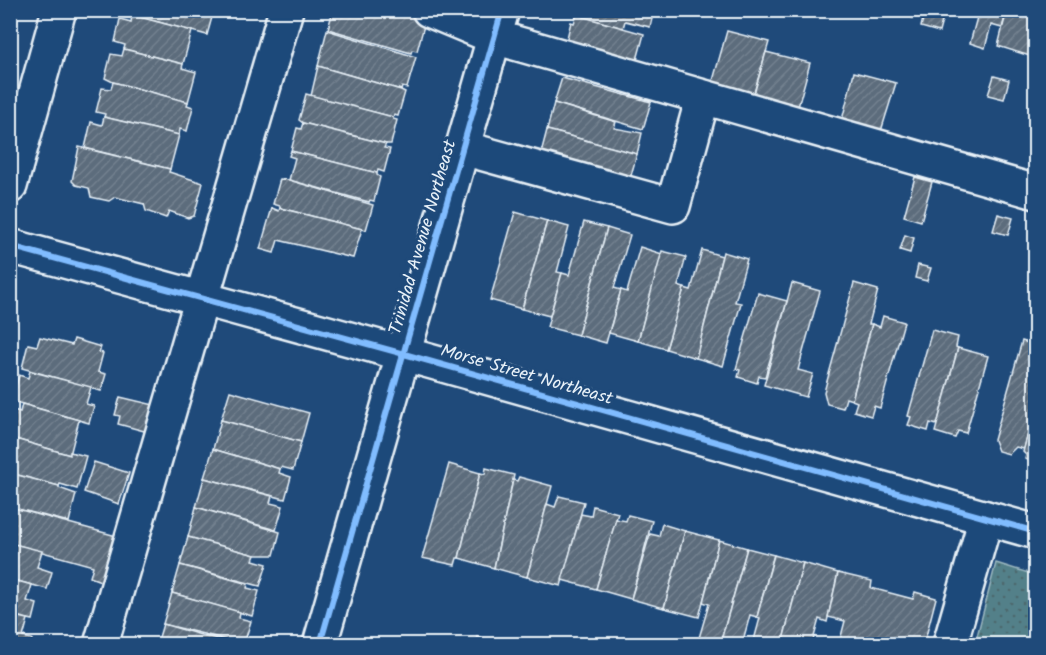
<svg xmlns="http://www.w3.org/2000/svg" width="1046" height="655" font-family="Kalam,sans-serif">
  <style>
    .grass { fill: url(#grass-dots); stroke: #9db8c0; stroke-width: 1.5 }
    .building { fill: url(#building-hatch); stroke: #e8f1f8; stroke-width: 1.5 }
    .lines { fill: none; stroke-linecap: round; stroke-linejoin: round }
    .minor-casing { stroke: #e8f1f8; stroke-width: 38 }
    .minor { stroke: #1f4a7a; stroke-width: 33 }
    .cycleway-casing { stroke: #1f4a7a; stroke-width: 10 }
    .cycleway { stroke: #80bcff; stroke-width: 6 }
    .labels { text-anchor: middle; stroke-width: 6; stroke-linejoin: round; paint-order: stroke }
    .street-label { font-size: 18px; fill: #e8f1f8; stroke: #1f4a7a }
  </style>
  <defs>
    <pattern id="grass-dots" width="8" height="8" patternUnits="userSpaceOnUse" patternTransform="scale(1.5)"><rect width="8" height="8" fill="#528089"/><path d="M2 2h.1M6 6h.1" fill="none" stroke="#4d676d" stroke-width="1.8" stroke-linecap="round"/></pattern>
    <pattern id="building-hatch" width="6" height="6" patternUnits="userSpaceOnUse" patternTransform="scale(1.5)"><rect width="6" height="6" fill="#5c6c7c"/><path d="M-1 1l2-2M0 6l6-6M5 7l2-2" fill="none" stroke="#73818f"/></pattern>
  </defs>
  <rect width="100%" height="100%" fill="#1f4a7a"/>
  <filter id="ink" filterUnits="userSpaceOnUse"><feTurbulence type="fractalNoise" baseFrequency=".0167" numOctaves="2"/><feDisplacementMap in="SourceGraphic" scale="12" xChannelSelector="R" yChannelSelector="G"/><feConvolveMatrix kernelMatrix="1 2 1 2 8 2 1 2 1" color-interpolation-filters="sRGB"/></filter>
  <g filter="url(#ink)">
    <!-- grass -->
    <path class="grass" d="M996 563 1035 575V644H975Z"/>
    <!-- building -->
    <g class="building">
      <path d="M128 10H214L207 35 132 15 134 12Z"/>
      <path d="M333 10H397L420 17 425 22 417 51 412 50 411 53 328 29Z"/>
      <path d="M575 10H654L650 27 625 21 623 28 577 15Z"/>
      <path d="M887 10H915L913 18Z"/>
      <path d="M925 10H945L939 32 921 27Z"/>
      <path d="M979 10H1007L1002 28 991 25 985 48 970 43Z"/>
      <path d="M1007 10H1036L1033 26 1036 28V49H1032L1030 56 998 46Z"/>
      <path d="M132 15 192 31 183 64 124 49 125 45 115 42 120 19 131 22Z"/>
      <path d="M577 15 644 34 637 60 566 42 571 22 574 23Z"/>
      <path d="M327 30 416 57 407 88 402 87 401 90 318 66Z"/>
      <path d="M727 31 769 42 753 96 712 84Z"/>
      <path d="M124 49 183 64 182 68 196 72 188 102 113 82 105 78 111 54 122 56Z"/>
      <path d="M766 52 810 63 798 107 754 94Z"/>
      <path d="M318 66 401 90 405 92 398 116 394 115 393 117 311 96Z"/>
      <path d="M854 72 896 83 881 131 842 120Z"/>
      <path d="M994 76 1009 80 1004 99 988 95Z"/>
      <path d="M562 78 651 102 643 129 554 103Z"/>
      <path d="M113 82 188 102 187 105 193 107 187 131 180 129 179 135 104 117 105 114 96 112 102 88 111 89Z"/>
      <path d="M306 94 393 117V119L397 120 391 144H386L303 123 299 120Z"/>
      <path d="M554 103 616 122 614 128 642 133 637 154 547 130Z"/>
      <path d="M104 117 179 135 170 169 85 148 91 122 102 125Z"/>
      <path d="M303 123 386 144 384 148 390 149 384 172 378 170 377 173 291 151 297 128 301 129Z"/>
      <path d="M547 130 637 154 630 179 541 153Z"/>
      <path d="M79 147 170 169 169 172 203 183 194 216 188 218 169 211 166 218 146 211 144 204 115 197 109 201 91 197 89 188 76 185 72 181Z"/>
      <path d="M291 151 377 173V175L380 177 374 201 370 200 369 202 289 180 295 158 289 156Z"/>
      <path d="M915 177 932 182 921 221 904 216Z"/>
      <path d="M280 179 289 180 373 205 366 230 280 208V206L273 204Z"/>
      <path d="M272 208 279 211 280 208 362 229 353 258 278 240 274 253 260 249Z"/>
      <path d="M515 212 547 221 522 309 490 300Z"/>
      <path d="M998 214 1013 218 1008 235 993 231Z"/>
      <path d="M547 221 569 227 557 272 562 273 550 316 522 309Z"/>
      <path d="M584 222 607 228 578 335 547 327 562 273 569 275Z"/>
      <path d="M607 228 630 235 614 288 621 290 606 343 578 335Z"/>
      <path d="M905 235 914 238 910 253 900 250Z"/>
      <path d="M640 247 662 254 638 341 609 333 621 290 627 292Z"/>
      <path d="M702 250 722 256 696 358 666 349 684 288 691 290Z"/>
      <path d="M662 251 686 257 678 286 684 288 666 349 638 341Z"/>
      <path d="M723 252 747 259 735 302 741 303 723 366 696 358Z"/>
      <path d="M918 265 931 268 927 281 915 278Z"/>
      <path d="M792 283 820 291 798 370 813 374 806 397 764 385Z"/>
      <path d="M854 283 878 290 869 324H872L852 400 846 398 843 408 827 404 824 392Z"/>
      <path d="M758 293 787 301 765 377 759 376 757 383 738 377 740 370 736 369Z"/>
      <path d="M883 316 904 322 880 408 874 406 871 416 854 411 857 402 852 400 872 324 880 327Z"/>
      <path d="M932 330 958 337 956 347 958 348 937 425 930 423 928 431 908 425 911 417 908 416Z"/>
      <path d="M40 337 72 345 74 339 101 347 99 352 103 353 98 372 106 374 101 391 22 368 28 344 37 346Z"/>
      <path d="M1022 341 1036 345V404L1024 449 1016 447 1009 454 998 451 994 440Z"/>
      <path d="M958 348 988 356 966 433 958 431 955 438 935 432Z"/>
      <path d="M30 371 91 387 86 404 94 406 89 423 12 401 19 375 28 378Z"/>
      <path d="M230 391 309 413 301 442 221 420Z"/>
      <path d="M120 397 154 405 148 432 118 424 120 416 115 415Z"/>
      <path d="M22 404 79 420 70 455 12 438 10 409 20 412Z"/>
      <path d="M1036 404V462L1025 459 1026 455 1023 452Z"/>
      <path d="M221 420 301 442 293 470 281 467 280 469 213 449Z"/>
      <path d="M12 438 70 455V452L86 456 77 489 60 484 59 486 10 473Z"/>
      <path d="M213 449 280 469 279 473 291 477 285 499 204 478Z"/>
      <path d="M94 462 129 473 119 504 84 492Z"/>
      <path d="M449 464 480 473 459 558H457L455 565 422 558Z"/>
      <path d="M486 468 514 475 494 568 459 558 480 473 485 474Z"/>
      <path d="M10 473 59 486V488L76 494 69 522 10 507Z"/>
      <path d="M519 477 552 486 527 577 494 568 513 480 517 481Z"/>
      <path d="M204 478 272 496 270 503 283 506 276 530 196 507Z"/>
      <path d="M559 496 584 502 561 586 527 577 547 504 555 507Z"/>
      <path d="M593 506 618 513 596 589 562 580 581 514 591 516Z"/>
      <path d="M10 507 120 537 103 582 90 577 93 566 10 543Z"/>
      <path d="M196 507 280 532 274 555H255L188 537Z"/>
      <path d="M628 515 652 521 631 599 596 589 616 519 626 521Z"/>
      <path d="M662 524 685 531 664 608 631 599 650 534 659 536Z"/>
      <path d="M685 531 719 540 699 617 664 608Z"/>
      <path d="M188 537 255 555 253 560 267 564 260 586 180 565Z"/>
      <path d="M719 540 747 548 720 644 699 638 709 604 703 602Z"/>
      <path d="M10 543 42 551 37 567 52 572 47 589 10 579Z"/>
      <path d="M747 548 774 555 773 558 757 617 750 615 742 644H720Z"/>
      <path d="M774 555 803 563 782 644H753L760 618 757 617Z"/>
      <path d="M803 563 838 573 827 622 819 619 812 644H782Z"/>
      <path d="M180 565 248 584 247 588 259 591 252 616 172 593Z"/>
      <path d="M838 573 872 581 871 588 913 599 915 592 936 598 924 644H839L845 621 828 617Z"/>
      <path d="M10 579 32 585 27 601 37 604 33 620 10 615Z"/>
      <path d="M172 593 240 612 239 618 251 621 244 644 163 624Z"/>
      <path d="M10 615 28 619 23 637 32 639 31 644H10Z"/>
      <path d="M163 624 201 635 238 644H157Z"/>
      <path d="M477 637 491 641 490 644H474Z"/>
    </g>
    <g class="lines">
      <defs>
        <g id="minor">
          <path d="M429 10 494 37 1036 192"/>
          <path d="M463 148 673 206 703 97"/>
          <path d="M10 186 59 10"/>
          <path d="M10 246 404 354 1036 532"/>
          <path d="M101 644 286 10"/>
          <path d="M320 644 502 10"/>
          <path d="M950 644 986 518"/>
        </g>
      </defs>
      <!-- minor casing -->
      <use href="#minor" class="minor-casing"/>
      <!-- minor -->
      <use href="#minor" class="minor"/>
      <defs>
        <g id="cycleway">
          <path d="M10 246 404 354 1036 532"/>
          <path d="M320 644 502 10"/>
        </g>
      </defs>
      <!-- cycleway casing -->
      <use href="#cycleway" class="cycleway-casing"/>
      <!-- cycleway -->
      <use href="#cycleway" class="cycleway"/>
    </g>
  </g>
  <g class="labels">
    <!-- street labels -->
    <g class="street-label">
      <text transform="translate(422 237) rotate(-74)" y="6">Trinidad Avenue Northeast</text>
      <text transform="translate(527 374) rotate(16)" y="6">Morse Street Northeast</text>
    </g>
  </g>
  <!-- margin -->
  <rect width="1046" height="655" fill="none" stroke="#1f4a7a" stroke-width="36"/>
  <rect x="18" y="18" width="1010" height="619" fill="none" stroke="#e8f1f8" stroke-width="2" filter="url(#ink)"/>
</svg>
